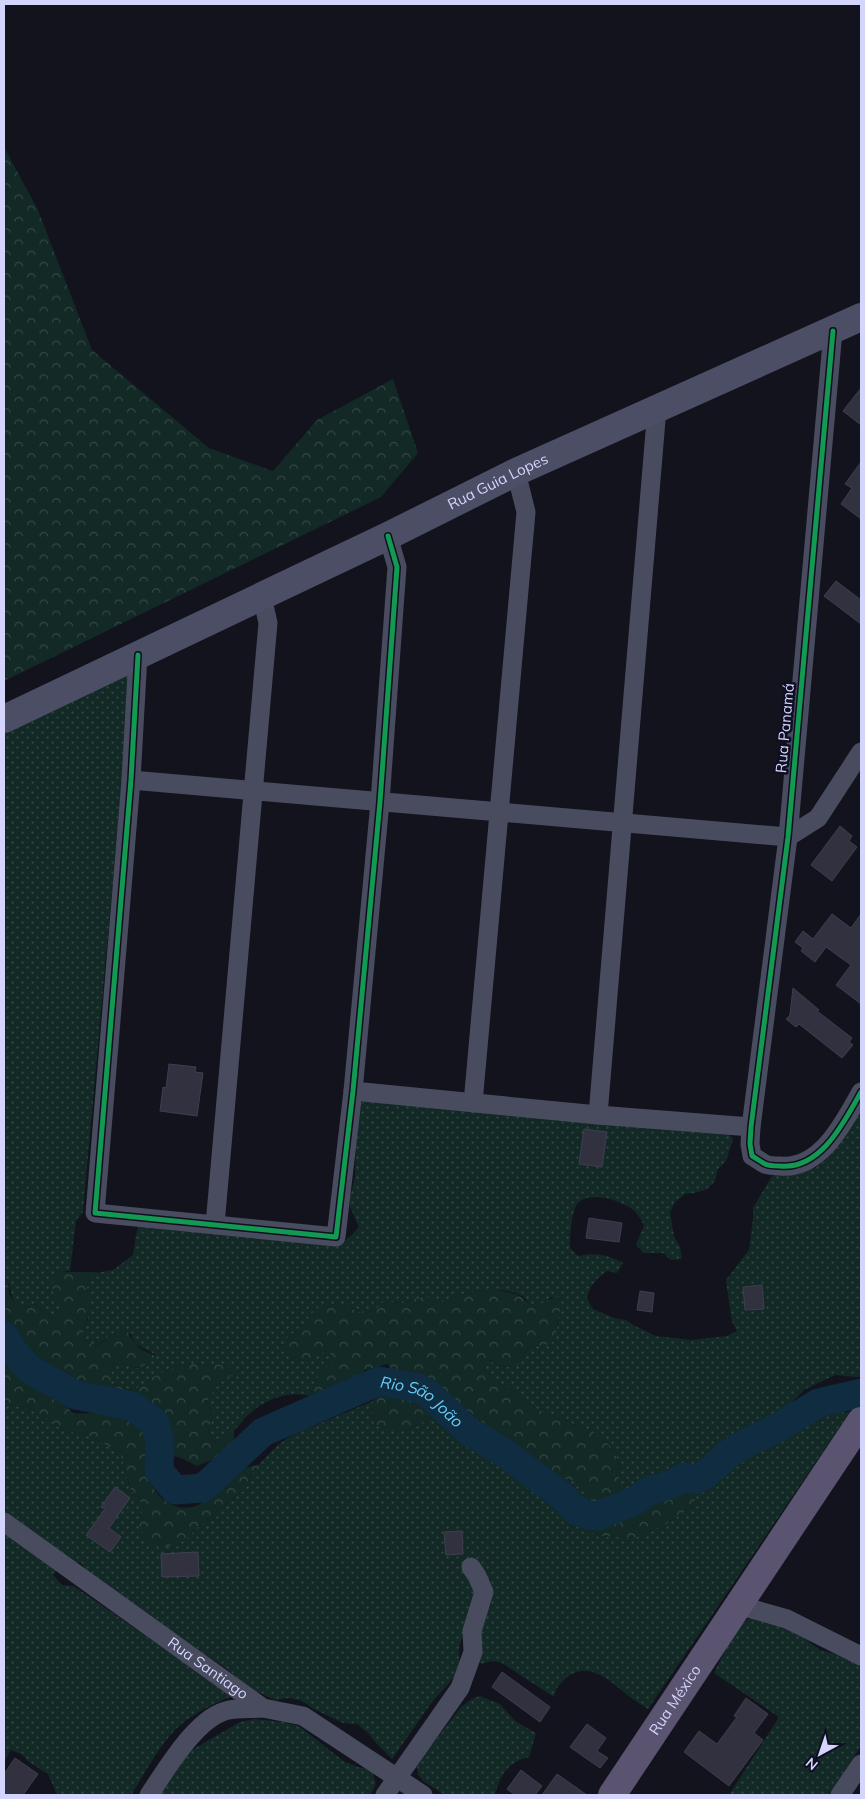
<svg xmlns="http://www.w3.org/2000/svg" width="865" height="1799" font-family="Mulish,sans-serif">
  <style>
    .grass { fill: url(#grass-dots) }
    .forest { fill: url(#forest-crowns) }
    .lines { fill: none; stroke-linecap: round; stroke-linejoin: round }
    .river { stroke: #102c41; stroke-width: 29 }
    .building { fill: #313140; stroke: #3e3e51 }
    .street { stroke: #494b5e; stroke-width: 19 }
    .secondary { stroke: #4b4e64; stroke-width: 28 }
    .primary { stroke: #5a5470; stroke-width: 28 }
    .cycleway-casing { stroke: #0f0f22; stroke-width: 8 }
    .cycleway { stroke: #139951; stroke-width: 5 }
    .labels { text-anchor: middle; stroke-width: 5; stroke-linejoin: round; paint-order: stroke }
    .street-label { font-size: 15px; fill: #d3d5fd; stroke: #0f0f22 }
    .water-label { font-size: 16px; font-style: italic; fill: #66ccf7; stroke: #0f0f22 }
  </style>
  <defs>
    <pattern id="grass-dots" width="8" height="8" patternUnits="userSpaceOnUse" patternTransform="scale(1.25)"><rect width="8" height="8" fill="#122926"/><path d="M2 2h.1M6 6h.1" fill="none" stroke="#344746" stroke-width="1.8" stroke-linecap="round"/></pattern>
    <pattern id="forest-crowns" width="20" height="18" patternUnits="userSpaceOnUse" patternTransform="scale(1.25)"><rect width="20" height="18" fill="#122926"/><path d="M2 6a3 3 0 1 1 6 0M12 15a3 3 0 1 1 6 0" fill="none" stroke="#344746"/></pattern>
  </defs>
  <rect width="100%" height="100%" fill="#13131e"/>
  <!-- grass -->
  <g class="grass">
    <path d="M124 670 131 679 83 1212 76 1221 70 1271 59 1272 62 1314 52 1319 35 1304 23 1307 14 1303 8 1282 4 1279V727Z"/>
    <path d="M371 1099 725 1129 733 1139 726 1161 718 1169 715 1181 707 1189 695 1193 685 1194 675 1202 670 1213 672 1225 674 1236 680 1247 682 1259 671 1260 663 1253H644L636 1245 644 1225C640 1218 636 1211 629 1207 616 1199 590 1191 578 1203 571 1211 570 1237 570 1248L578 1256C595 1252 609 1255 623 1263L617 1273 607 1271C596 1279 590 1285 587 1298L593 1309 614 1318 626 1320 635 1326 656 1336 692 1340 727 1336 737 1331 732 1322 726 1280 749 1250 753 1219V1208L771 1177 781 1172 815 1168 828 1158 842 1141 861 1111V1376L856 1377 835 1375 804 1390 779 1415 734 1446 716 1456 702 1471C685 1469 679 1475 664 1481 650 1486 636 1489 622 1494L618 1483 620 1472 616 1453 608 1444 590 1430 579 1427 559 1417 548 1415 528 1404 511 1389 501 1384 484 1369 487 1359C499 1367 507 1369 520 1364L525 1353 532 1345 544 1346 557 1329 558 1317 561 1307 552 1297 542 1304 531 1306 524 1297 513 1292 492 1289 458 1295 448 1302 437 1303 415 1299 405 1303 394 1302 374 1311 363 1313 353 1308 311 1314 305 1324 287 1338 294 1357 305 1362 326 1351 337 1358 319 1375 309 1396C288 1390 264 1400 248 1415 243 1419 240 1425 235 1430 229 1435 222 1438 215 1441L208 1432 213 1412 206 1403C216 1389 217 1377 236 1375L228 1367 218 1364 206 1366 195 1364H182L150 1378 142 1386 132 1390 111 1384V1373L115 1363 138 1368 156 1355 135 1344 131 1334 114 1333 95 1347 85 1340 83 1329 88 1319 87 1288 89 1274 113 1270 133 1255 136 1234 140 1223 341 1243 351 1236 359 1227 350 1207V1197L355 1177 356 1114 361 1103Z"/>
    <path d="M4 1400 11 1405 31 1409 49 1419 64 1431 85 1434 120 1452 131 1491 144 1506 139 1525 184 1541 198 1527 244 1490 250 1477 258 1465 279 1444 294 1434 373 1401 372 1412 375 1424 387 1428 408 1430 418 1423 441 1419 448 1411 459 1407 479 1419 529 1459 538 1465 550 1470 559 1478 581 1482C591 1499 587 1505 580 1522L599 1536 634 1538 666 1524 694 1505 685 1490 674 1488 710 1479 723 1464 739 1453 777 1445 790 1431 807 1421 825 1413 850 1412 648 1709C640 1704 632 1699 625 1693 609 1680 587 1660 566 1678 559 1684 556 1688 554 1697L502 1663C494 1660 489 1661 481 1664L477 1658 482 1617 491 1605V1597L472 1609 460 1644 459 1652 460 1667 458 1673 432 1702 392 1759 377 1744 368 1733 357 1724 343 1723 314 1709 302 1701 290 1698 275 1700 249 1688 227 1669 90 1577 81 1563 68 1561 59 1568 53 1575 62 1585 73 1586 87 1595 232 1696C215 1703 199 1711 184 1722 161 1740 147 1771 131 1795H57L48 1774 29 1762 21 1754 11 1750 4 1762Z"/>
    <path d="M755 1614 796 1632 820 1650 850 1658 861 1666V1746L829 1795H729L779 1717 714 1673C726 1651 732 1628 755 1614Z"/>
    <path d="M480 1696 500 1704 515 1721 536 1733 529 1757C508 1762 500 1775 495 1795H445L423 1781 418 1775 417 1766 420 1760 461 1707 473 1698Z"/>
    <path d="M254 1719 284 1722 299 1726 345 1762 358 1767 372 1770 376 1784 370 1795H160L190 1751 240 1722Z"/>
  </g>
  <!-- forest -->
  <g class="forest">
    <path d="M4 147 38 210 92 350 209 448 273 471 317 420 393 379 418 453 381 497 4 681Z"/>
    <path d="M59 1272H99L89 1274 87 1288 91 1309 83 1329 85 1340 96 1347 123 1327C129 1333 130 1337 135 1343 139 1350 149 1353 156 1356 141 1372 135 1367 115 1363L111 1373V1384L132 1390 142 1386 150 1378 182 1364H195L206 1366 218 1364 228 1367 237 1375C217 1377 216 1389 206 1403L213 1412 208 1432 215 1441 234 1431V1451L197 1466 181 1458 168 1455 160 1413 146 1399H125L105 1396 90 1384 46 1370 28 1361 16 1346 6 1329 4 1322V1279L8 1282 9 1293 14 1303 23 1307 35 1304 52 1319 62 1314 53 1292 52 1281Z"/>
    <path d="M492 1289C510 1293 518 1291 531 1306 545 1304 549 1297 562 1297L561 1307 558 1317 555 1341 544 1346 532 1345 525 1353 520 1364C507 1369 500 1367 488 1359L484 1369 501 1384 511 1389 528 1404 548 1415 559 1417 579 1427 590 1430 608 1444 616 1453 620 1472 618 1483 622 1493 643 1497H655L674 1488 695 1494 694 1505 666 1524 634 1538 599 1536 588 1531 580 1522C587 1505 591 1499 581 1482L559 1478 550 1470 538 1465 529 1459 479 1419 459 1407 448 1411 441 1419 418 1423 408 1430 397 1432 375 1424C367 1396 378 1393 394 1374L388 1364 365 1370 358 1378 338 1389 330 1396 319 1399 309 1396 319 1375 336 1358 326 1351 305 1362 294 1357 286 1349 287 1338 305 1324 311 1314 320 1306 341 1304 363 1313 374 1311 383 1302 405 1303 415 1299 428 1297 437 1303 448 1302 457 1295Z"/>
    <path d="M4 1341 28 1379 46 1388 61 1399 72 1413C94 1416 119 1406 138 1423 161 1443 134 1480 167 1502 174 1507 183 1509 192 1507 213 1503 222 1476 240 1469 245 1467 253 1466 258 1465L250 1477 244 1490 198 1527 184 1541 166 1547 146 1543 139 1525 144 1506 131 1491 120 1452 85 1434 64 1431 49 1419 31 1409 11 1405 4 1400Z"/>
  </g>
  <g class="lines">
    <!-- river -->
    <path class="river" id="s1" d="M4 1336 16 1355 31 1370 76 1395 132 1406 154 1422 160 1439 159 1471 175 1490 203 1488 263 1432 379 1381 418 1388 430 1395 468 1431 505 1453 562 1496 575 1510 587 1515 597 1516 635 1501 649 1491 672 1484 685 1477 695 1480 706 1474 728 1454 748 1442 776 1429 818 1403 861 1393"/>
  </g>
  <!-- building -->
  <g class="building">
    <path d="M861 388V425L843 411Z"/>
    <path d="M861 462V519L841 504 852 488 845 484Z"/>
    <path d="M836 581 861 600V624L824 596Z"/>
    <path d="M840 826 852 836 849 841 857 847 832 881 811 865Z"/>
    <path d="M832 914 851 928 861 914V1004L836 985 851 965 826 947 815 962 801 951 803 948 795 942 803 931 813 939Z"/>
    <path d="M793 988 819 1010 817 1011 852 1038 849 1042 853 1045 842 1058 799 1024 796 1027 786 1019 790 1015Z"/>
    <path d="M169 1064 196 1067 195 1072 203 1073 197 1116 160 1111 163 1087 166 1088Z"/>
    <path d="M584 1129 607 1132 602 1167 579 1164Z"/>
    <path d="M589 1218 622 1223 619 1242 586 1238Z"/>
    <path d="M762 1285 764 1309 745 1310 743 1287Z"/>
    <path d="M640 1291 654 1293 652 1312 637 1310Z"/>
    <path d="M115 1487 130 1498 109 1528 121 1537 110 1552 86 1535 105 1509 101 1507Z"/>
    <path d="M462 1531 463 1554 446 1555 444 1532Z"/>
    <path d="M198 1552 199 1576 162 1577 161 1554Z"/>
    <path d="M502 1672 550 1707 540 1722 492 1687Z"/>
    <path d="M746 1698 768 1714 754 1733 763 1740 729 1786 684 1752 699 1731 717 1744 737 1717 734 1716Z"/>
    <path d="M587 1724 606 1738 597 1751 608 1758 600 1768 570 1747Z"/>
    <path d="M15 1758 38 1774 23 1795H4V1774Z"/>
    <path d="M521 1770 542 1786 535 1795H515L507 1789Z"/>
    <path d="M557 1774 587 1795H542Z"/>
  </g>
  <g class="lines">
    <!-- street -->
    <g class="street">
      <path d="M833 331 788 837 751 1127 750 1144 752 1156C756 1158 761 1162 765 1164 769 1166 776 1166 780 1166 821 1170 844 1122 861 1092"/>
      <path d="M138 655 131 780 95 1213 336 1237 353 1091 380 802 397 567 388 536"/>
      <path d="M131 780 788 837 818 818 861 752"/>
      <path d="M353 1091 598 1115 751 1127"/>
      <path d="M473 1103 526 512 516 472"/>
      <path d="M598 1115 657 408"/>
      <path d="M215 1225 268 623 262 596"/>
      <path id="s2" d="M4 1522 263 1708 303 1716 423 1795"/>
      <path d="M738 1605 787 1619 861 1656"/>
      <path d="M149 1795C166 1770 197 1716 229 1710 240 1708 252 1709 263 1708"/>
      <path d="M385 1795 460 1688 473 1652 472 1631 484 1592 477 1576 471 1567"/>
      <path d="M840 1795 861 1764"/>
    </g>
    <!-- secondary -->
    <path class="secondary" id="s3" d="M4 719 388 536 516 472 861 317"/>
    <!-- primary -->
    <path class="primary" id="s4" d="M612 1795 861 1421"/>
    <defs>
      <g id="cycleway">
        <path d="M833 331 788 837 751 1127 750 1144 752 1156C756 1158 761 1162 765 1164 769 1166 776 1166 780 1166 821 1170 844 1122 861 1092"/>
        <path d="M138 655 131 780 95 1213 336 1237 353 1091 380 802 397 567 388 536"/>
      </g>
    </defs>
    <!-- cycleway casing -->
    <use href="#cycleway" class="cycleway-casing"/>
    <!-- cycleway -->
    <use href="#cycleway" class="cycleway"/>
  </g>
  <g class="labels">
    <!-- street labels -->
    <g class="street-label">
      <text dy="5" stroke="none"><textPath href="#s3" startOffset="548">Rua Guia Lopes</textPath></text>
      <text transform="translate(785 728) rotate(-85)" y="5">Rua Panamá</text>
      <text dy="5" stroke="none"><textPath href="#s2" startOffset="251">Rua Santiago</textPath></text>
      <text dy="5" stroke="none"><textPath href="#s4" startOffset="114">Rua México</textPath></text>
    </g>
    <!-- water labels -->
    <g class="water-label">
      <text dy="6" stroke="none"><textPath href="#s1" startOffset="540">Rio São João</textPath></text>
    </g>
  </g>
  <!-- border -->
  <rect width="865" height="1799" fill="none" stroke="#d3d5fd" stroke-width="10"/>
  <!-- north arrow -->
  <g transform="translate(820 1754) rotate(220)" stroke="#0f0f22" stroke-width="4" paint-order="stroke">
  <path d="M0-4L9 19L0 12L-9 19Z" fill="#d3d5fd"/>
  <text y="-8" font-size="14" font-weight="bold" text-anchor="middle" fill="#d3d5fd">N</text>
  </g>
</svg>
